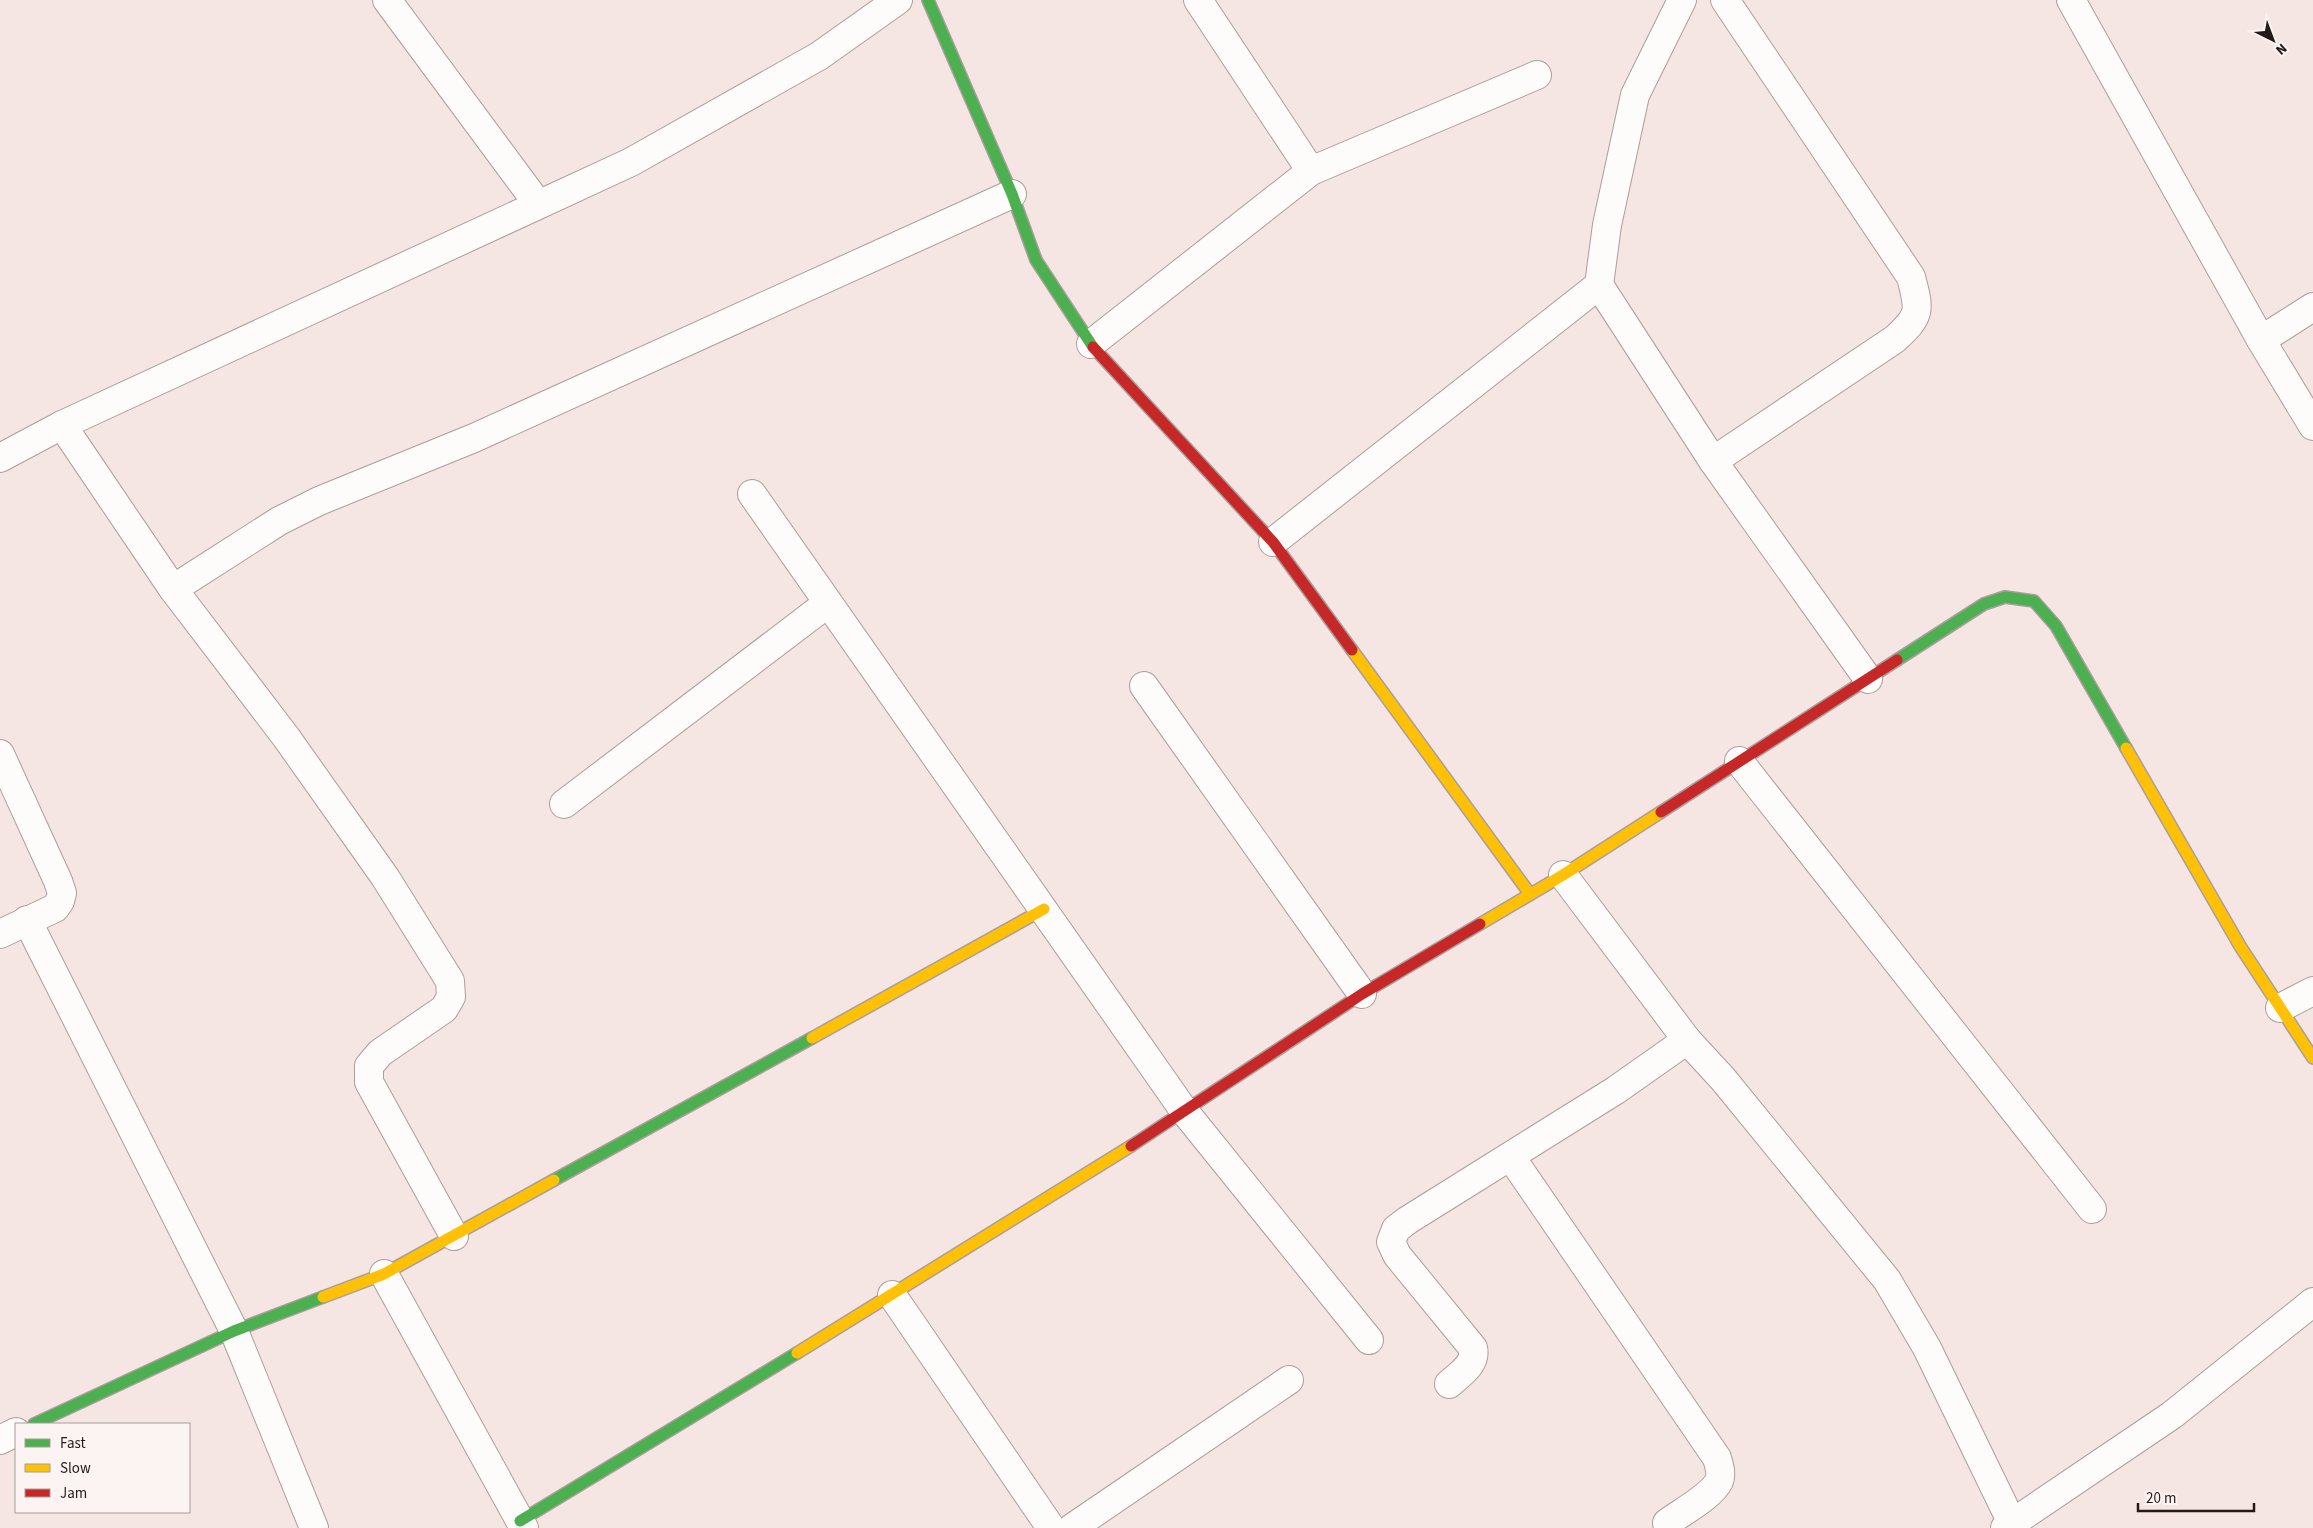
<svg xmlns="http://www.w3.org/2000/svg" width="2313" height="1528" font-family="'Source Sans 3',sans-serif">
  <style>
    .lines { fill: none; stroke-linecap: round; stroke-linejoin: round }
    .street-casing { stroke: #aa9e9c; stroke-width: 30 }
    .fast-casing { stroke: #aa9e9c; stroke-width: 14 }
    .slow-casing { stroke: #aa9e9c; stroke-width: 14 }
    .jam-casing { stroke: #aa9e9c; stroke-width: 14 }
    .street { stroke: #fefbfb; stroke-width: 28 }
    .fast { stroke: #4caf50; stroke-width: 11 }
    .slow { stroke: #ffc107; stroke-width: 11 }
    .jam { stroke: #c62828; stroke-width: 11 }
  </style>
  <rect width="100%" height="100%" fill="#f5e6e3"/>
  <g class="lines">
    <defs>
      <g id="street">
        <path d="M387 0 538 204"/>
        <path d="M1198 0 1311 171"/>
        <path d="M2071 0 2261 340 2313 426"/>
        <path d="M1599 285 1713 461 1868 679"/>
        <path d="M2261 340 2313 307"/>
        <path d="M1091 344 1311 171 1537 75"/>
        <path d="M62 425 631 162 819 56 898 0"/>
        <path d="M0 458 62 425 173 589 286 737 385 877 450 981 451 997 444 1009 380 1053 369 1066V1082L454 1236"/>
        <path d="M1713 461 1895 339C1921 315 1920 311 1911 277L1725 0"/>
        <path d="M752 494 1185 1112 1369 1340"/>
        <path d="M1273 542 1599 285 1607 225 1635 95 1682 0"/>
        <path d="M173 589 279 521 319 501 474 438 1012 194"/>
        <path d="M1144 686 1362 994"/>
        <path d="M0 754 58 881 62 893 60 901 55 908 0 934"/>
        <path d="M1739 761 2092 1209"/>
        <path d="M564 804 828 603"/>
        <path d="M1563 875 1687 1040 1723 1079 1887 1280 1927 1348 2012 1523"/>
        <path d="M27 920 234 1331 314 1528"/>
        <path d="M2280 1008 2313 991"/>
        <path d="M1511 1157 1717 1458C1719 1465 1722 1474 1719 1481 1712 1496 1680 1513 1667 1523"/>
        <path d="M384 1274 524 1528"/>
        <path d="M892 1295 1051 1528"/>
        <path d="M1449 1384C1459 1375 1477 1364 1473 1348L1397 1255 1391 1242 1396 1229 1408 1220 1616 1090 1687 1040"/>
        <path d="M0 1440 16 1432"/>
        <path d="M1072 1528 1289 1380"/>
        <path d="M2005 1528 2172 1415 2313 1302"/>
      </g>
      <g id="fast">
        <path d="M928 0 1012 194 1036 260 1093 347"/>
        <path d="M1897 660 1984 604 2005 597 2034 601 2056 626 2126 748"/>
        <path d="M554 1180 812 1038"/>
        <path d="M34 1424 234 1331 323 1297"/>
        <path d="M520 1521 797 1353"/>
      </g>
      <g id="slow">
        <path d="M1352 650 1530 894"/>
        <path d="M2126 748 2240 946 2313 1058"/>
        <path d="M1480 924 1563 875 1661 812"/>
        <path d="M812 1038 1044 909"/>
        <path d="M323 1297 384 1274 554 1180"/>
        <path d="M797 1353 1131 1146"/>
      </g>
      <g id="jam">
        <path d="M1093 347 1273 542 1352 650"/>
        <path d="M1661 812 1897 660"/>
        <path d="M1131 1146 1362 994 1480 924"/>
      </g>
    </defs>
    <!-- street casing -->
    <use href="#street" class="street-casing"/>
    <!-- fast casing -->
    <use href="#fast" class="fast-casing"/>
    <!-- slow casing -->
    <use href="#slow" class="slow-casing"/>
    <!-- jam casing -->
    <use href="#jam" class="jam-casing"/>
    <!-- street -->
    <use href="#street" class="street"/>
    <!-- fast -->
    <use href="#fast" class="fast"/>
    <!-- slow -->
    <use href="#slow" class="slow"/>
    <!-- jam -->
    <use href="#jam" class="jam"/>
  </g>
  <!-- legend -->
  <rect x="15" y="1423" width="175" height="90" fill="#fbf4f2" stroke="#a59d9a"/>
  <rect x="25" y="1439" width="25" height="8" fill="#4caf50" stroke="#a59d9a"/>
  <text x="60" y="1448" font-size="15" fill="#251a17">Fast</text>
  <rect x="25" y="1464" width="25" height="8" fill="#ffc107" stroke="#a59d9a"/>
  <text x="60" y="1473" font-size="15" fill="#251a17">Slow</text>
  <rect x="25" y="1489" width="25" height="8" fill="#c62828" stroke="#a59d9a"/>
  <text x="60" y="1498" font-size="15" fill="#251a17">Jam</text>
  <!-- north arrow -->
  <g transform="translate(2273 40) rotate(138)" stroke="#fbf4f2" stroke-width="4" paint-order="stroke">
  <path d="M0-4L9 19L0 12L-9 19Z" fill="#251a17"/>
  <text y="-8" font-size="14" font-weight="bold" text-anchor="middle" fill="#251a17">N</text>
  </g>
  <!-- scale -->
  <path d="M2138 1503v8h116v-8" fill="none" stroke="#251a17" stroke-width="2.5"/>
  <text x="2146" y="1503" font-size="15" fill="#251a17" stroke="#fbf4f2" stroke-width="4" paint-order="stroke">20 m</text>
</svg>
